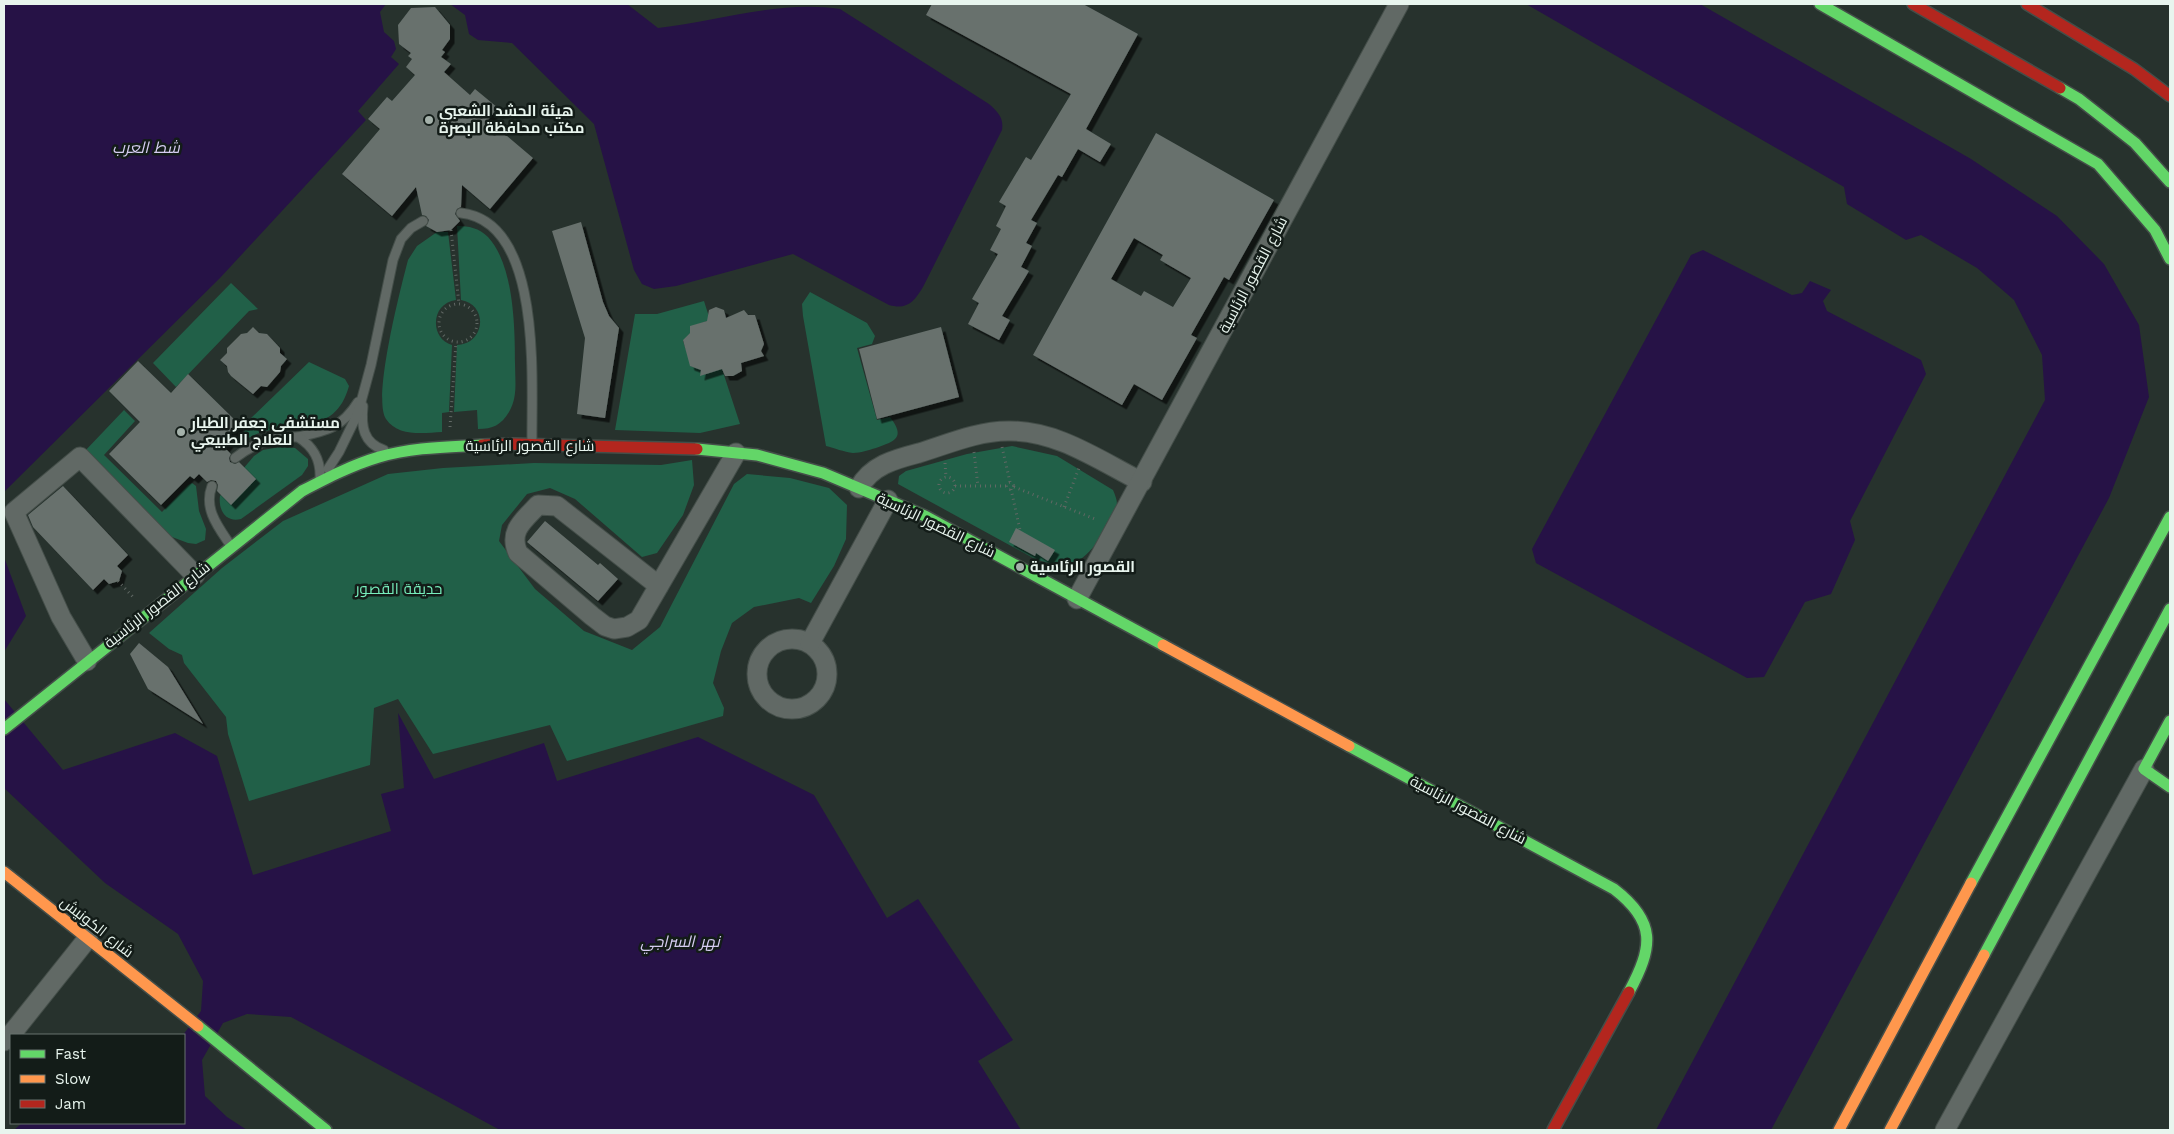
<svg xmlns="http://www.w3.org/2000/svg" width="2174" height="1134" font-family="'Work Sans',Cairo,sans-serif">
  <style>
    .green { fill: #216048 }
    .water { fill: #261246 }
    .building { fill: #67716d; fill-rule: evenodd; filter: url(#shadow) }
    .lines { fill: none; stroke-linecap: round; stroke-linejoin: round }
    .lane-casing { stroke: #444e49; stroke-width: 11 }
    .street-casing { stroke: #444e49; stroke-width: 21 }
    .fast-casing { stroke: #444e49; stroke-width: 14 }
    .slow-casing { stroke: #444e49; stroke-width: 14 }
    .jam-casing { stroke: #444e49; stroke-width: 14 }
    .path { stroke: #606864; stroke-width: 3; stroke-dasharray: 1 4; stroke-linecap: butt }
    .lane { stroke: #616965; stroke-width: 9 }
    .street { stroke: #616965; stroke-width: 19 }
    .fast { stroke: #63d668; stroke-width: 11 }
    .slow { stroke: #ff974d; stroke-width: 11 }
    .jam { stroke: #b3261e; stroke-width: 11 }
    .poi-dot { fill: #a4b1aa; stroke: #131c18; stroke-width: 2 }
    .labels { text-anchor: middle; stroke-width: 5; stroke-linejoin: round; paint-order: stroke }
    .poi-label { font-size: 15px; font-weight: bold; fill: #e8f5ee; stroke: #131c18; text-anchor: start }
    .street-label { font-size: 15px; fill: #e8f5ee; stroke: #131c18 }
    .park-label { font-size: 15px; fill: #77efbd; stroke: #131c18 }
    .water-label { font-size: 16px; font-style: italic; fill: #d6cdf2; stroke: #131c18 }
  </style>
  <defs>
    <filter id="shadow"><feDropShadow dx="4.5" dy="4.5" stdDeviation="0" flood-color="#0009"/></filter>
  </defs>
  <rect width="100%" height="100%" fill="#27322d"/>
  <!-- green -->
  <g class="green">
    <path d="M457 226C469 226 479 228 488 237 514 265 515 328 515 363 515 380 518 397 509 412 501 425 493 429 478 429L477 410 454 412 457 345C485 344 489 305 461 300Z"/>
    <path d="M437 232H448L456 300C431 303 429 338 452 345L449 412 442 413V432C423 433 398 437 386 419 372 399 401 287 408 260L417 246Z"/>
    <path d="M231 283 258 309 249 311 176 387 153 363Z"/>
    <path d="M810 292 867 323 875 336 872 344 857 348 877 420 890 417C906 438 895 441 876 448 868 450 861 453 853 453 844 452 834 448 826 446L803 316 802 304Z"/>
    <path d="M704 301 710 320 690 327V330L692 331 683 341 692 367 699 364 703 374 722 369 740 424 700 433 615 430 635 314H657Z"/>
    <path d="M309 362 345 379 349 386C333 444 281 414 244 441L239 437 252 423 250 419Z"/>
    <path d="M124 410 135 421 104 455 162 512 188 485 192 483 196 486 199 511 206 529 205 540 196 544 188 543 172 537 156 525 84 452Z"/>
    <path d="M1012 446 1057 456 1113 490C1115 495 1117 499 1117 505 1116 520 1089 558 1074 563 1061 566 1047 563 1035 559L898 484 899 476 906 471 967 454Z"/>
    <path d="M280 447 295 448 308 459V466L302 475 241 519C226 523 218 510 220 496L254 456 263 450Z"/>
    <path d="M692 460 694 485 683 515 657 553 642 557 575 499 550 488 527 494 502 525 499 541 535 589 584 631 632 650 660 627 734 484 747 474 790 478 829 488 847 505 846 539 834 566 811 603 799 598 754 607 732 623 721 651 713 683 724 708 723 716 567 761 550 725 433 754 398 699 374 708 370 765 249 801 228 734 226 717 184 663 182 655 169 649 149 633 222 568 283 521 388 474 443 468 534 463 661 465Z"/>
  </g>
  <!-- water -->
  <g class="water">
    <path d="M4 4H386L380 12 384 32 394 41 396 49 391 57 399 64 358 111 366 120 220 278 4 492Z"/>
    <path d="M450 4H627L658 28C718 21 779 0 840 9L989 104C998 112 1004 118 1002 130L923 287C914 302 907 310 889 305L793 254 676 286 654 289 642 284 634 270 594 124 512 43 478 40 469 34 465 15Z"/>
    <path d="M1526 4H1700L1971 159 2057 216 2104 264 2139 325 2149 397 2109 498 1771 1130H1656L2045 400 2042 355 2014 300 1977 268 1921 235 1906 240 1847 204 1844 187Z"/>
    <path d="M1703 250 1792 295 1802 293 1810 281 1831 290 1823 301 1827 311 1921 360 1926 374 1850 521 1855 540 1831 594 1805 602 1764 677 1747 678 1536 563 1532 549 1691 255Z"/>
    <path d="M4 557 26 616 4 652Z"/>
    <path d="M4 699 63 770 175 733 217 756 253 875 391 831 381 794 404 788 398 713 434 779 544 743 557 781 698 737 814 795 887 918 918 899 1013 1040 978 1061 1021 1130H500L291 1017 247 1014 223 1023 202 1060 205 1096 227 1117 247 1130H14L22 1123H184L183 1035 201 1011 203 981 178 934 105 883 4 788Z"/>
  </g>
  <!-- building -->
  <g class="building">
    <path d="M932 4H1083L1138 34 1086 129 1111 144 1100 162 1078 149 1062 177 1058 175 1031 220 1037 223 1026 243 1032 246 1021 267 1029 271 1002 316 1010 320 999 340 968 324 979 303 972 299 998 254 990 250 1001 229 996 226 1006 206 999 202 1026 157 1031 160 1071 94 926 15Z"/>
    <path d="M435 7 450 25V39L442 50 445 52 441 57 451 64 444 72 470 95 475 89 498 108 488 120 533 158 490 209 462 185 461 207 457 209 455 214 460 221 451 230 437 232 426 226 429 220 426 216 422 215 416 187 392 216 342 174 380 129 368 119 387 97 392 101 415 75 406 67 412 59 408 56 411 53 399 44 398 25 411 8Z"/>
    <path d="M1156 133 1274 200 1229 280 1224 277 1191 335 1197 338 1162 400 1134 384 1122 405 1033 355ZM1134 238 1163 255 1160 260 1191 278 1173 307 1144 291 1141 296 1111 279Z"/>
    <path d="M581 222 603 302 609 316 619 328 605 418 577 414 585 338 552 231Z"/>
    <path d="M716 307 724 310 726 318 744 310 748 315H755L764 344 761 351 764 356 741 363 742 371 733 376H725L722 369 700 376 701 370 690 366 683 340 690 333V326L707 321 709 310Z"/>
    <path d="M253 327 259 333 267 334 280 348V353L287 359 281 366 280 372 267 387 261 386 253 394 231 376 228 372 227 366 220 360 227 353V348L241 334 247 333Z"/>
    <path d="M941 327 959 397 877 419 859 349Z"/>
    <path d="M138 361 171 393 188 374 240 425 226 440 229 443 225 448 231 454 229 458 230 462 235 464 239 462 256 479 231 505 217 491 218 485 216 481 211 480 207 482 199 474 194 479 190 476 161 505 109 454 140 422 109 391Z"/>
    <path d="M63 486 128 555 117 566 122 571 119 581 109 584 104 579 93 590 33 527 28 515Z"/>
    <path d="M545 521 598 565 600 563 618 579 598 601 527 542Z"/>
    <path d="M1016 528 1055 550 1048 561 1036 553 1035 556 1009 542Z"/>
    <path d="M139 643 168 667 203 724 148 689 130 654Z"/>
  </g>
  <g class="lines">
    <defs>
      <g id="lane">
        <path d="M461 213C544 222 531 385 532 443"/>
        <path d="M363 406C361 426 363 443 384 450"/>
        <path d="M298 437C326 431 342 428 358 402"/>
        <path d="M235 458C254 443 274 436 298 437 314 447 321 460 320 479"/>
        <path d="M328 469 339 452 358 413 371 365 393 260 401 239 411 228 423 221"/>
        <path d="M212 486C203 509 219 528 231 546"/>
      </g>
      <g id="street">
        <path d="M859 488C871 465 896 459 919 453 948 444 978 431 1008 431 1057 430 1100 461 1142 482"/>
        <path d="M659 586 557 506 538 505C524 520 508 531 518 553L592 616 605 626 614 629 627 627 639 620 736 453"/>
        <path d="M1077 599 1399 4"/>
        <circle cx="792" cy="674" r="35"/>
        <path d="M810 643 888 500"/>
        <path d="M87 661 61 617 14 512 80 457 195 575"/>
        <path d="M4 1041 13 1032 88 938"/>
        <path d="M1945 1130 2144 769"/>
      </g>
      <g id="fast">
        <path d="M1820 4 2098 164 2155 230 2170 259"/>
        <path d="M2060 88 2079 99 2135 143 2170 182"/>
        <path d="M697 449 757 455 823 473 925 516 1163 645"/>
        <path d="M2170 721 2144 769 2170 787"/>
        <path d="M4 729 302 491C327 478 352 465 379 457 413 447 448 447 482 445"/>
        <path d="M1349 746 1614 889C1657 922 1653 947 1629 992"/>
        <path d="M1971 883 2170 517"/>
        <path d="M1984 955 2170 609"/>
        <path d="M198 1026 326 1130"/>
      </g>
      <g id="slow">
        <path d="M1163 645 1349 746"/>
        <path d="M4 872 198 1026"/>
        <path d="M1839 1130 1971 883"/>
        <path d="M1890 1130 1984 955"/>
      </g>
      <g id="jam">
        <path d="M1913 4 2060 88"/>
        <path d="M2027 4 2134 69 2170 96"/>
        <path d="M482 445 513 444 697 449"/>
        <path d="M1553 1130 1629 992"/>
      </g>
    </defs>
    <!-- lane casing -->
    <use href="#lane" class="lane-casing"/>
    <!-- street casing -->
    <use href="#street" class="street-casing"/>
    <!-- fast casing -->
    <use href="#fast" class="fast-casing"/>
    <!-- slow casing -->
    <use href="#slow" class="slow-casing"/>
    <!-- jam casing -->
    <use href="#jam" class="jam-casing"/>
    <!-- path -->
    <g class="path">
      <path d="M451 230 459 304"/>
      <circle cx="458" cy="323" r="19"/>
      <path d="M450 427 456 343"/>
      <path d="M1002 447 1010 482"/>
      <path d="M974 452 978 486"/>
      <path d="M945 463 946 477"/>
      <circle cx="947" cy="485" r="8"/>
      <circle cx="1010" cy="486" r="3.5"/>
      <path d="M955 486H1007"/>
      <path d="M1014 487 1095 519"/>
      <path d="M1011 489 1020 530"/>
      <path d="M1064 507 1079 468"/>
      <path d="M118 581 135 599"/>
    </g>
    <!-- lane -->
    <use href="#lane" class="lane"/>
    <!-- street -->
    <use href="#street" class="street"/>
    <!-- fast -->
    <use href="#fast" class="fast"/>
    <!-- slow -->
    <use href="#slow" class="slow"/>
    <!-- jam -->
    <use href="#jam" class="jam"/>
  </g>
  <!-- markers -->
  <g class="poi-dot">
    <circle cx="429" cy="120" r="5"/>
    <circle cx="181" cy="432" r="5"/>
    <circle cx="1020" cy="567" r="5"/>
  </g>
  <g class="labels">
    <!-- poi labels -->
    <g class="poi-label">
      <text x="439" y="116">هيئة الحشد الشعبي<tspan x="439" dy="17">مكتب محافظة البصرة</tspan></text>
      <text x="191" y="428">مستشفى جعفر الطيار<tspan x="191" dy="17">للعلاج الطبيعي</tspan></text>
      <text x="1030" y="572">القصور الرئاسية</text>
    </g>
    <!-- street labels -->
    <g class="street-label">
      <text transform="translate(1253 275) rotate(-62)" y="5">شارع القصور الرئاسية</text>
      <text x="530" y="451">شارع القصور الرئاسية</text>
      <text transform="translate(936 525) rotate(26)" y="5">شارع القصور الرئاسية</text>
      <text transform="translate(157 605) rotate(-38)" y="5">شارع القصور الرئاسية</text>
      <text transform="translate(1468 810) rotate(28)" y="5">شارع القصور الرئاسية</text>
      <text transform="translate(97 927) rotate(38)" y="5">شارع الكونيش</text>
    </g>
    <!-- park labels -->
    <g class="park-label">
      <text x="399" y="594">حديقة القصور</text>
    </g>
    <!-- water labels -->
    <g class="water-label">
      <text x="146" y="153">شط العرب</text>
      <text x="680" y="947">نهر السراجي</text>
    </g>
  </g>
  <!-- border -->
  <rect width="2174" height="1134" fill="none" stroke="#e8f5ee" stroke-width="10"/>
  <!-- legend -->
  <rect x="10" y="1034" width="175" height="90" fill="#131c18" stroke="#68736e"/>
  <rect x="20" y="1050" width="25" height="8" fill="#63d668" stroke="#68736e"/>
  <text x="55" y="1059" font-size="15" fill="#e8f5ee">Fast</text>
  <rect x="20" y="1075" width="25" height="8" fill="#ff974d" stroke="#68736e"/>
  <text x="55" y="1084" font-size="15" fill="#e8f5ee">Slow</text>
  <rect x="20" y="1100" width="25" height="8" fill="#b3261e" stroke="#68736e"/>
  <text x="55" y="1109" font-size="15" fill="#e8f5ee">Jam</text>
</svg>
